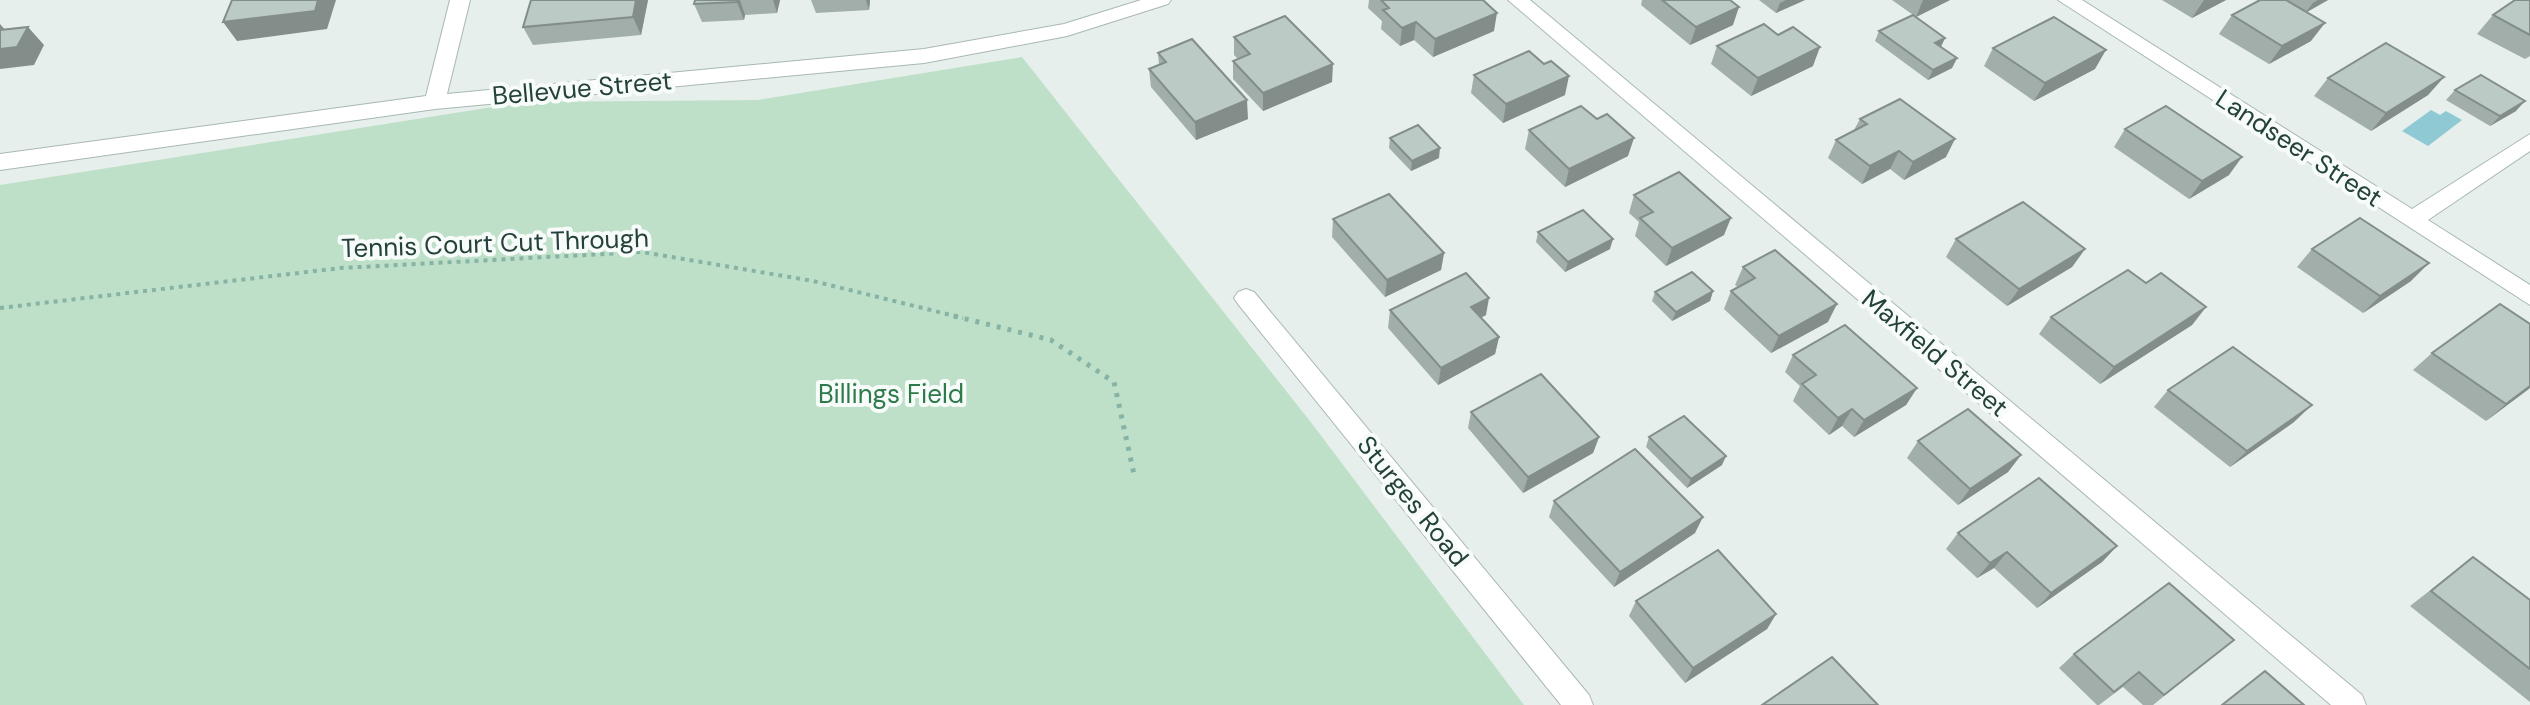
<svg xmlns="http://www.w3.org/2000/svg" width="2530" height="705" font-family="'DM Sans',sans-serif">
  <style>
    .green { fill: #bfe0c8 }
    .water { fill: #8ec9d4 }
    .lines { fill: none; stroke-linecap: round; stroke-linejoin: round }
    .street-casing { stroke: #a8b8b2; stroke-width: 2 }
    .path-far1 { stroke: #86b3a5; stroke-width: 4; stroke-dasharray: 4 5; stroke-linecap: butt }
    .path { stroke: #86b3a5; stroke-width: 5; stroke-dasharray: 4 7; stroke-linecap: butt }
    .street { fill: #fff; fill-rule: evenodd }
    .wall { fill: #a1aea9 }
    .shaded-wall { fill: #838d89 }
    .building { fill: #bbcac4; stroke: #838d89; stroke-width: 2 }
    .labels { text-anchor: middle; stroke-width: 8; stroke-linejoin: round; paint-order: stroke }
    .street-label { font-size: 26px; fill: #24423a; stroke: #f7fbf9 }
    .park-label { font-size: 26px; fill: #2d7a4b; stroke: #f7fbf9 }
  </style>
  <rect width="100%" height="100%" fill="#e6efeb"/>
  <!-- green -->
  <path class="green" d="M1022 57 1313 425 1524 705H0V185L524 102 758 100Z"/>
  <!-- water -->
  <path class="water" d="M2431 110 2440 115 2446 111 2462 120 2428 146 2402 131Z"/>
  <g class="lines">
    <defs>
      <g id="street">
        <path d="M450 0H470L447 94 924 49 1064 24 1141 0H1171L1168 4 1067 36 924 63 435 109 0 170V154L426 96Z"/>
        <path d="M1508 0H1530L2362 695 2366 705H2331Z"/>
        <path d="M2058 0H2082L2412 209 2530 134V151L2428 220 2530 285V305Z"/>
        <path d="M1246 289 1254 292 1589 695 1593 705H1561L1238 304 1234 298 1238 292Z"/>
      </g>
    </defs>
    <!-- street casing -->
    <use href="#street" class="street-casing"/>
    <!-- path-far1 -->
    <path class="path-far1" d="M0 308 341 268 642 252 813 281 963 318"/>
    <!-- path -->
    <path class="path" d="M954 316 1051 340 1114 382 1135 479"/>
    <!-- street -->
    <use href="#street" class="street"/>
  </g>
  <!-- wall -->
  <g class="wall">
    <path d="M531 0H648L641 35 533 45 523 27Z"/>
    <path d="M695 0H780L777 13 745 15 744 20 702 22 694 4Z"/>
    <path d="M811 0H870L869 10 816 13Z"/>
    <path d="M1369 0H1483L1494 31 1433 57 1414 40 1400 46 1381 29 1382 21 1368 8Z"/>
    <path d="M1642 0H1730L1733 25 1690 45 1641 5Z"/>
    <path d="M1759 0H1805L1776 13Z"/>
    <path d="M1892 0H1950L1916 17Z"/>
    <path d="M2162 0H2226L2192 18Z"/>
    <path d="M2260 0H2328L2307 12 2311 41 2269 64 2219 34 2232 15Z"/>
    <path d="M2530 0V56L2525 59 2477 34 2493 15Z"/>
    <path d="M1879 31 1945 38 1941 47 1957 58 1952 68 1928 80 1875 41Z"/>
    <path d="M1234 37 1332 82 1263 111 1233 79V61L1238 59 1234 55Z"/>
    <path d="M1717 46 1813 66 1751 96 1711 64Z"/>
    <path d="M1993 48 2095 69 2034 101 1984 66Z"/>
    <path d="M1158 53 1248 119 1196 140 1151 87 1149 69 1159 65Z"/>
    <path d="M1474 75 1565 95 1503 123 1471 93Z"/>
    <path d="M2444 77 2428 95 2371 131 2314 96 2328 78Z"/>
    <path d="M2455 90 2516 111 2490 126 2446 100Z"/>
    <path d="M1597 119 1628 156 1565 187 1525 149 1529 130Z"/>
    <path d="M1860 119 1946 157 1904 180 1890 169 1862 184 1828 158 1836 140 1854 130Z"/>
    <path d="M2125 129 2229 175 2189 199 2114 147Z"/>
    <path d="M1390 138 1439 158 1411 171 1389 148Z"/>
    <path d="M1634 195 1724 235 1666 266 1635 236 1639 222 1629 213Z"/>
    <path d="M1333 219 1444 253 1441 270 1385 297 1332 237Z"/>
    <path d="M1538 232 1610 249 1565 272 1536 242Z"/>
    <path d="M1956 239 2085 249 2072 267 2007 306 1946 257Z"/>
    <path d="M2312 249 2411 281 2363 313 2297 267Z"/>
    <path d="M1743 267 1828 322 1771 353 1724 309 1731 291 1738 287 1735 285Z"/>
    <path d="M2146 283 2206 307 2192 325 2100 384 2039 334 2051 317Z"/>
    <path d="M1713 291 1710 301 1672 321 1652 301 1655 292Z"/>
    <path d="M1390 310 1486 315 1481 318 1499 337 1495 354 1438 385 1388 328Z"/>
    <path d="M2530 324V388L2486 421 2413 370 2432 353Z"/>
    <path d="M1793 355 1917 388 1906 405 1854 437 1842 426 1829 435 1793 401 1800 386 1785 372Z"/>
    <path d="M2168 390 2294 422 2230 467 2154 407Z"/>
    <path d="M1471 412 1599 437 1593 453 1523 493 1468 428Z"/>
    <path d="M1649 437 1722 465 1687 488 1646 447Z"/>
    <path d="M1918 441 2021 455 2008 472 1958 505 1907 458Z"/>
    <path d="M1554 501 1695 533 1614 587 1549 517Z"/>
    <path d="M1958 533 2117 546 2102 562 2037 608 1994 568 1977 578 1946 549Z"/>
    <path d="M2473 557 2530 600V702L2410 606Z"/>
    <path d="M1636 601 1776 614 1767 629 1685 683 1629 616Z"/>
    <path d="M2234 640 2153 705H2143L2123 687 2099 705H2097L2059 668 2074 654Z"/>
  </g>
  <!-- shaded-wall -->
  <g class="shaded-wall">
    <path d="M318 0H336L327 29 237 41 223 22Z"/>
    <path d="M636 0H648L641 35 633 17Z"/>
    <path d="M737 0H740L745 15 744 20 737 2Z"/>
    <path d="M773 0H780L777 13Z"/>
    <path d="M866 0H870L869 10Z"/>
    <path d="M1786 0H1805L1776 13 1780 3Z"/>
    <path d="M1923 0H1950L1916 17Z"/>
    <path d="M2204 0H2226L2192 18Z"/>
    <path d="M2318 0H2328L2305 13 2313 3Z"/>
    <path d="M1739 7 1733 25 1690 45 1696 27Z"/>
    <path d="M1497 13 1494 31 1433 57 1435 39Z"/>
    <path d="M1416 22 1414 40 1400 46 1402 28Z"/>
    <path d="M2325 23 2311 41 2269 64 2282 46Z"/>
    <path d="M0 24 14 40 28 27 44 45 34 65 0 69Z"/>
    <path d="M1945 38 1940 48 1935 43Z"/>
    <path d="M1820 47 1813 66 1751 96 1758 78Z"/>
    <path d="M2106 50 2095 69 2034 101 2045 83Z"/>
    <path d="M1957 58 1952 68 1928 80 1933 70Z"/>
    <path d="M1333 64 1332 82 1263 111V93Z"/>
    <path d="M1569 76 1565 95 1503 123 1506 104Z"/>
    <path d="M2444 77 2428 95 2371 131 2386 113Z"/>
    <path d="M1247 100 1248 119 1196 140 1195 122Z"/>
    <path d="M2525 101 2516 111 2490 126 2500 116Z"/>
    <path d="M1634 138 1628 156 1565 187 1569 169Z"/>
    <path d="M1955 139 1946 157 1904 180 1913 162Z"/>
    <path d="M1440 148 1439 158 1411 171 1412 161Z"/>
    <path d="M1899 151 1890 169 1862 184 1870 166Z"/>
    <path d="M2242 157 2229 175 2189 199 2202 181Z"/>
    <path d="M1731 218 1724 235 1666 266 1672 248Z"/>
    <path d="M1613 239 1610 249 1565 272 1568 262Z"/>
    <path d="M2085 249 2072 267 2007 306 2019 289Z"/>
    <path d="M1444 253 1441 270 1385 297 1387 280Z"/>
    <path d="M2429 263 2411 281 2363 313 2380 296Z"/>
    <path d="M1713 291 1710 301 1672 321 1676 312Z"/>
    <path d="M1489 298 1486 315 1468 324 1471 307Z"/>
    <path d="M1837 304 1828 322 1771 353 1779 336Z"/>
    <path d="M2206 307 2192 325 2100 384 2114 367Z"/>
    <path d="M1499 337 1495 354 1438 385 1441 368Z"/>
    <path d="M2530 386V388L2486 421 2506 404Z"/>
    <path d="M1917 388 1906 405 1854 437 1864 420Z"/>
    <path d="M2312 405 2294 422 2230 467 2247 451Z"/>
    <path d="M1852 409 1842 426 1829 435 1838 418Z"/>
    <path d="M1599 437 1593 453 1523 493 1528 477Z"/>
    <path d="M2021 455 2008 472 1958 505 1970 489Z"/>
    <path d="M1726 456 1722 465 1687 488 1691 479Z"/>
    <path d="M1703 517 1695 533 1614 587 1620 572Z"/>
    <path d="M2117 546 2102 562 2037 608 2051 593Z"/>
    <path d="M2007 552 1994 568 1977 578 1990 563Z"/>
    <path d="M1776 614 1767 629 1685 683 1693 668Z"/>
  </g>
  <!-- building -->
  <g class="building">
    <path d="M232 0H318L315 11 223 22Z"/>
    <path d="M531 0H636L633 17 523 27Z"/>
    <path d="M695 0H737V2L694 4Z"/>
    <path d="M1381 0H1483L1497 13 1435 39 1416 22 1402 28 1383 10 1389 8Z"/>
    <path d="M1662 0H1730L1739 7 1696 27Z"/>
    <path d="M2260 0H2286L2325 23 2282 46 2232 15Z"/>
    <path d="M2515 0H2530V35L2493 15Z"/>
    <path d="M1913 15 1945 38 1935 43 1957 58 1933 70 1879 31Z"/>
    <path d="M1285 16 1333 64 1263 93 1233 61 1250 54 1234 37Z"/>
    <path d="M2054 17 2106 50 2045 83 1993 48Z"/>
    <path d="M1764 24 1778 35 1793 27 1820 47 1758 78 1717 46Z"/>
    <path d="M28 27 17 47 0 49V30Z"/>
    <path d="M1192 39 1247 100 1195 122 1149 69 1166 62 1158 53Z"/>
    <path d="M2386 43 2444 77 2386 113 2328 78Z"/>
    <path d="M1529 51 1544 64 1551 61 1569 76 1506 104 1474 75Z"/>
    <path d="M2481 75 2525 101 2500 116 2455 90Z"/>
    <path d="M1900 99 1955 139 1913 162 1899 151 1870 166 1836 140 1867 124 1860 119Z"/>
    <path d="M1581 106 1597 119 1607 114 1634 138 1569 169 1529 130Z"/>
    <path d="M2166 106 2242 157 2202 181 2125 129Z"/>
    <path d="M1418 125 1440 148 1412 161 1390 138Z"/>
    <path d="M1679 172 1731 218 1672 248 1640 218 1653 212 1634 195Z"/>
    <path d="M1389 194 1444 253 1387 280 1333 219Z"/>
    <path d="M2023 202 2085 249 2019 289 1956 239Z"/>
    <path d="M1583 210 1613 239 1568 262 1538 232Z"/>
    <path d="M2360 218 2429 263 2380 296 2312 249Z"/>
    <path d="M1775 250 1837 304 1779 336 1731 291 1755 278 1743 267Z"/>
    <path d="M2128 270 2146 283 2161 273 2206 307 2114 367 2051 317Z"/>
    <path d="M1692 272 1713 291 1676 312 1655 292Z"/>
    <path d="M1466 273 1489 298 1471 307 1499 337 1441 368 1390 310Z"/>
    <path d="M2500 304 2530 324V386L2506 404 2432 353Z"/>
    <path d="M1845 325 1917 388 1864 420 1852 409 1838 418 1802 384 1816 375 1793 355Z"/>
    <path d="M2233 347 2312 405 2247 451 2168 390Z"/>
    <path d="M1541 374 1599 437 1528 477 1471 412Z"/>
    <path d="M1968 409 2021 455 1970 489 1918 441Z"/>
    <path d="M1684 416 1726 456 1691 479 1649 437Z"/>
    <path d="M1635 449 1703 517 1620 572 1554 501Z"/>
    <path d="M2039 478 2117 546 2051 593 2007 552 1990 563 1958 533Z"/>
    <path d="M1718 550 1776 614 1693 668 1636 601Z"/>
    <path d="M2473 557 2530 600V669L2431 591Z"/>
    <path d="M2169 583 2234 640 2164 695 2139 672 2114 692 2074 654Z"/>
    <path d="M1832 657 1878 705H1762Z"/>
    <path d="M2265 671 2304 705H2222Z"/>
  </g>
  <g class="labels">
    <!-- street labels -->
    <g class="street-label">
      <text transform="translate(582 88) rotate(-5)" y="9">Bellevue Street</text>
      <text transform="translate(2299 148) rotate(33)" y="9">Landseer Street</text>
      <text transform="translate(495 243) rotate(-2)" y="9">Tennis Court Cut Through</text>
      <text transform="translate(1935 353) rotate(40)" y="9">Maxfield Street</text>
      <text transform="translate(1413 501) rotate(51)" y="9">Sturges Road</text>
    </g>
    <!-- park labels -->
    <g class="park-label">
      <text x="891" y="403">Billings Field</text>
    </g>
  </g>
</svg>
